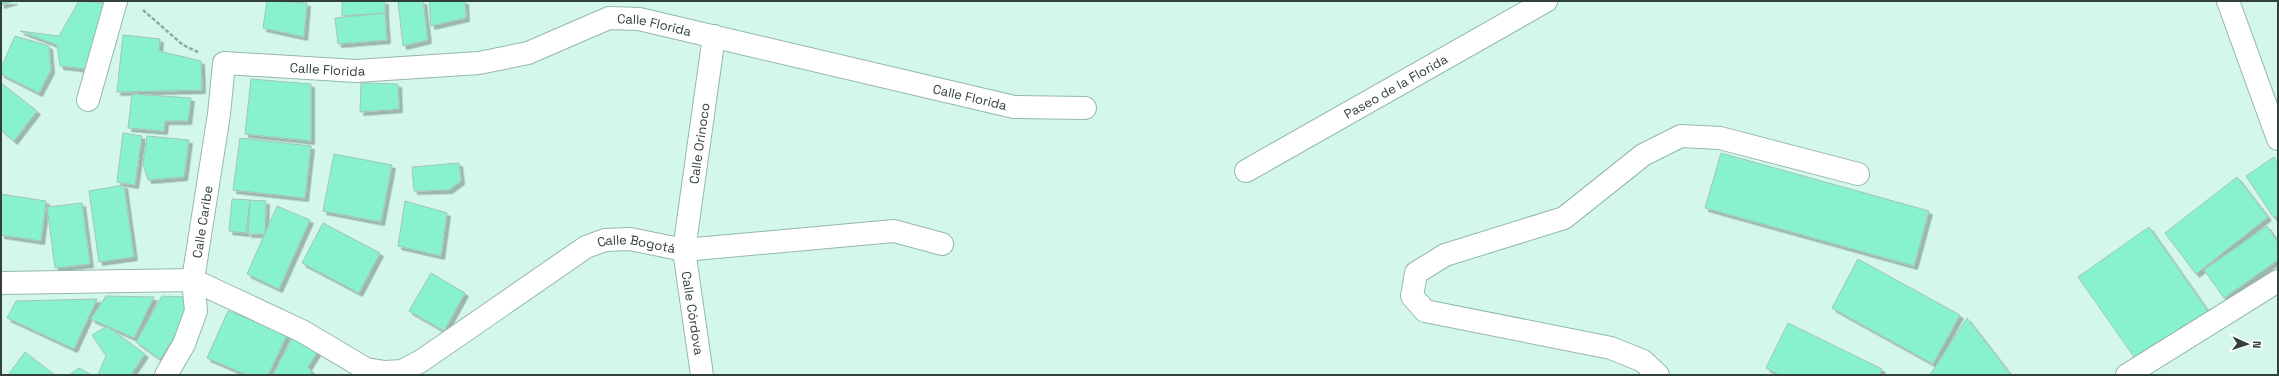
<svg xmlns="http://www.w3.org/2000/svg" width="2279" height="376" font-family="'Space Grotesk',sans-serif">
  <style>
    .building { fill: #87f2cd; stroke: #a1c5b7; filter: url(#shadow) }
    .lines { fill: none; stroke-linecap: round; stroke-linejoin: round }
    .minor-casing { stroke: #95b8aa; stroke-width: 24 }
    .path { stroke: #8ea99e; stroke-width: 2.5; stroke-dasharray: 4 2; stroke-linecap: butt }
    .minor { stroke: #fff; stroke-width: 22 }
    .labels { text-anchor: middle; stroke-width: 3.5; stroke-linejoin: round; paint-order: stroke }
    .street-label { font-size: 13px; fill: #31403a; stroke: #fff }
  </style>
  <defs>
    <filter id="shadow"><feDropShadow dx="3.5" dy="3.5" stdDeviation="0" flood-color="#0004"/></filter>
  </defs>
  <rect width="100%" height="100%" fill="#d3f8e9"/>
  <!-- building -->
  <g class="building">
    <path d="M1 1H14L1 5Z"/>
    <path d="M79 1 104 3 87 69 60 66 57 45 20 31 59 36Z"/>
    <path d="M267 1 307 3 304 37 263 28Z"/>
    <path d="M342 1H385V13L342 16Z"/>
    <path d="M398 1H423L428 40 403 46Z"/>
    <path d="M429 1H465L466 18 431 26Z"/>
    <path d="M385 13 387 40 338 44 335 18Z"/>
    <path d="M123 35 160 39 159 51 201 61 202 90 117 92Z"/>
    <path d="M15 36 49 46 51 70 39 93 1 74V68Z"/>
    <path d="M251 79 311 84V141L245 134Z"/>
    <path d="M1 83 37 111 14 141 1 130Z"/>
    <path d="M361 83 398 84 399 109 360 112Z"/>
    <path d="M132 94 191 98 188 121H165L164 131 128 128Z"/>
    <path d="M123 133 142 136 135 185 117 182Z"/>
    <path d="M147 136 189 140 184 177 148 180 143 164Z"/>
    <path d="M240 138 311 146 305 198 233 190Z"/>
    <path d="M1721 153 1929 211 1914 266 1705 208Z"/>
    <path d="M334 154 392 165 381 222 323 211Z"/>
    <path d="M2274 157 2278 163V216L2274 218 2246 176Z"/>
    <path d="M459 163 461 181 449 190 414 191 412 167Z"/>
    <path d="M2237 177 2268 217 2196 274 2165 233Z"/>
    <path d="M124 185 134 257 99 262 89 191Z"/>
    <path d="M1 194 46 201 41 241 1 235Z"/>
    <path d="M232 199 250 200 246 233 229 231Z"/>
    <path d="M250 200 266 201 265 234H248Z"/>
    <path d="M405 201 447 213 441 256 398 246Z"/>
    <path d="M82 203 90 264 55 268 47 207Z"/>
    <path d="M277 206 310 220 279 289 247 274Z"/>
    <path d="M323 223 380 253 359 293 302 263Z"/>
    <path d="M2267 226 2278 243V260L2224 298 2204 270Z"/>
    <path d="M2149 227 2210 314 2139 364 2078 277Z"/>
    <path d="M1858 259 1960 315 1933 364 1832 308Z"/>
    <path d="M431 273 465 293 444 331 409 311Z"/>
    <path d="M106 296 154 297 134 338 91 319Z"/>
    <path d="M162 296 188 297 192 310 160 359 136 342Z"/>
    <path d="M97 299 74 349 7 318 16 301Z"/>
    <path d="M228 311 288 333 268 375H247L207 358Z"/>
    <path d="M1967 318 2011 375H1930Z"/>
    <path d="M1788 323 1882 369 1879 375H1780L1766 368Z"/>
    <path d="M107 326 145 354 132 373 135 375H98L106 356 92 335Z"/>
    <path d="M292 338 318 351 308 367 312 372 310 375H273Z"/>
    <path d="M25 352 55 375H8Z"/>
    <path d="M79 368 92 375H69Z"/>
  </g>
  <g class="lines">
    <defs>
      <g id="minor">
        <path d="M2228 1 2278 139"/>
        <path d="M88 100 116 1"/>
        <path id="s1" d="M1246 171 1546 1"/>
        <path id="s2" d="M1 283 193 280 302 331 366 369 385 372 402 371 421 361 586 247 605 240 630 239 684 250 894 231 942 244"/>
        <path id="s3" d="M166 375 184 344 196 311 193 280 219 114 224 63 356 71 479 63 528 53 609 18 639 19 1014 107 1085 108"/>
        <path id="s4" d="M702 375 684 250 714 36"/>
        <path d="M1658 375 1643 361 1611 348 1425 311 1412 296 1416 273 1445 255 1564 218 1643 155 1681 136 1720 138 1858 174"/>
        <path d="M2127 375 2278 281"/>
      </g>
    </defs>
    <!-- minor casing -->
    <use href="#minor" class="minor-casing"/>
    <!-- path -->
    <path class="path" d="M143 10 183 45 198 52"/>
    <!-- minor -->
    <use href="#minor" class="minor"/>
  </g>
  <g class="labels">
    <!-- street labels -->
    <g class="street-label">
      <text dy="5" stroke="none"><textPath href="#s3" startOffset="761">Calle Florida</textPath></text>
      <text dy="5" stroke="none"><textPath href="#s3" startOffset="425">Calle Florida</textPath></text>
      <text dy="5" stroke="none"><textPath href="#s1" startOffset="172">Paseo de la Florida</textPath></text>
      <text dy="5" stroke="none"><textPath href="#s3" startOffset="1085">Calle Florida</textPath></text>
      <text dy="5" stroke="none"><textPath href="#s4" startOffset="234">Calle Orinoco</textPath></text>
      <text dy="5" stroke="none"><textPath href="#s3" startOffset="161">Calle Caribe</textPath></text>
      <text dy="5" stroke="none"><textPath href="#s2" startOffset="697">Calle Bogotá</textPath></text>
      <text transform="translate(693 313) rotate(81)" y="5">Calle Córdova</text>
    </g>
  </g>
  <!-- border -->
  <rect width="2279" height="376" fill="none" stroke="#31403a" stroke-width="4"/>
  <!-- north arrow -->
  <g transform="translate(2247 344) rotate(93)" stroke="#ffffff" stroke-width="3" paint-order="stroke">
  <path d="M0-3L7 15L0 10L-7 15Z" fill="#31403a"/>
  <text y="-6" font-size="11" font-weight="bold" text-anchor="middle" fill="#31403a">N</text>
  </g>
</svg>
